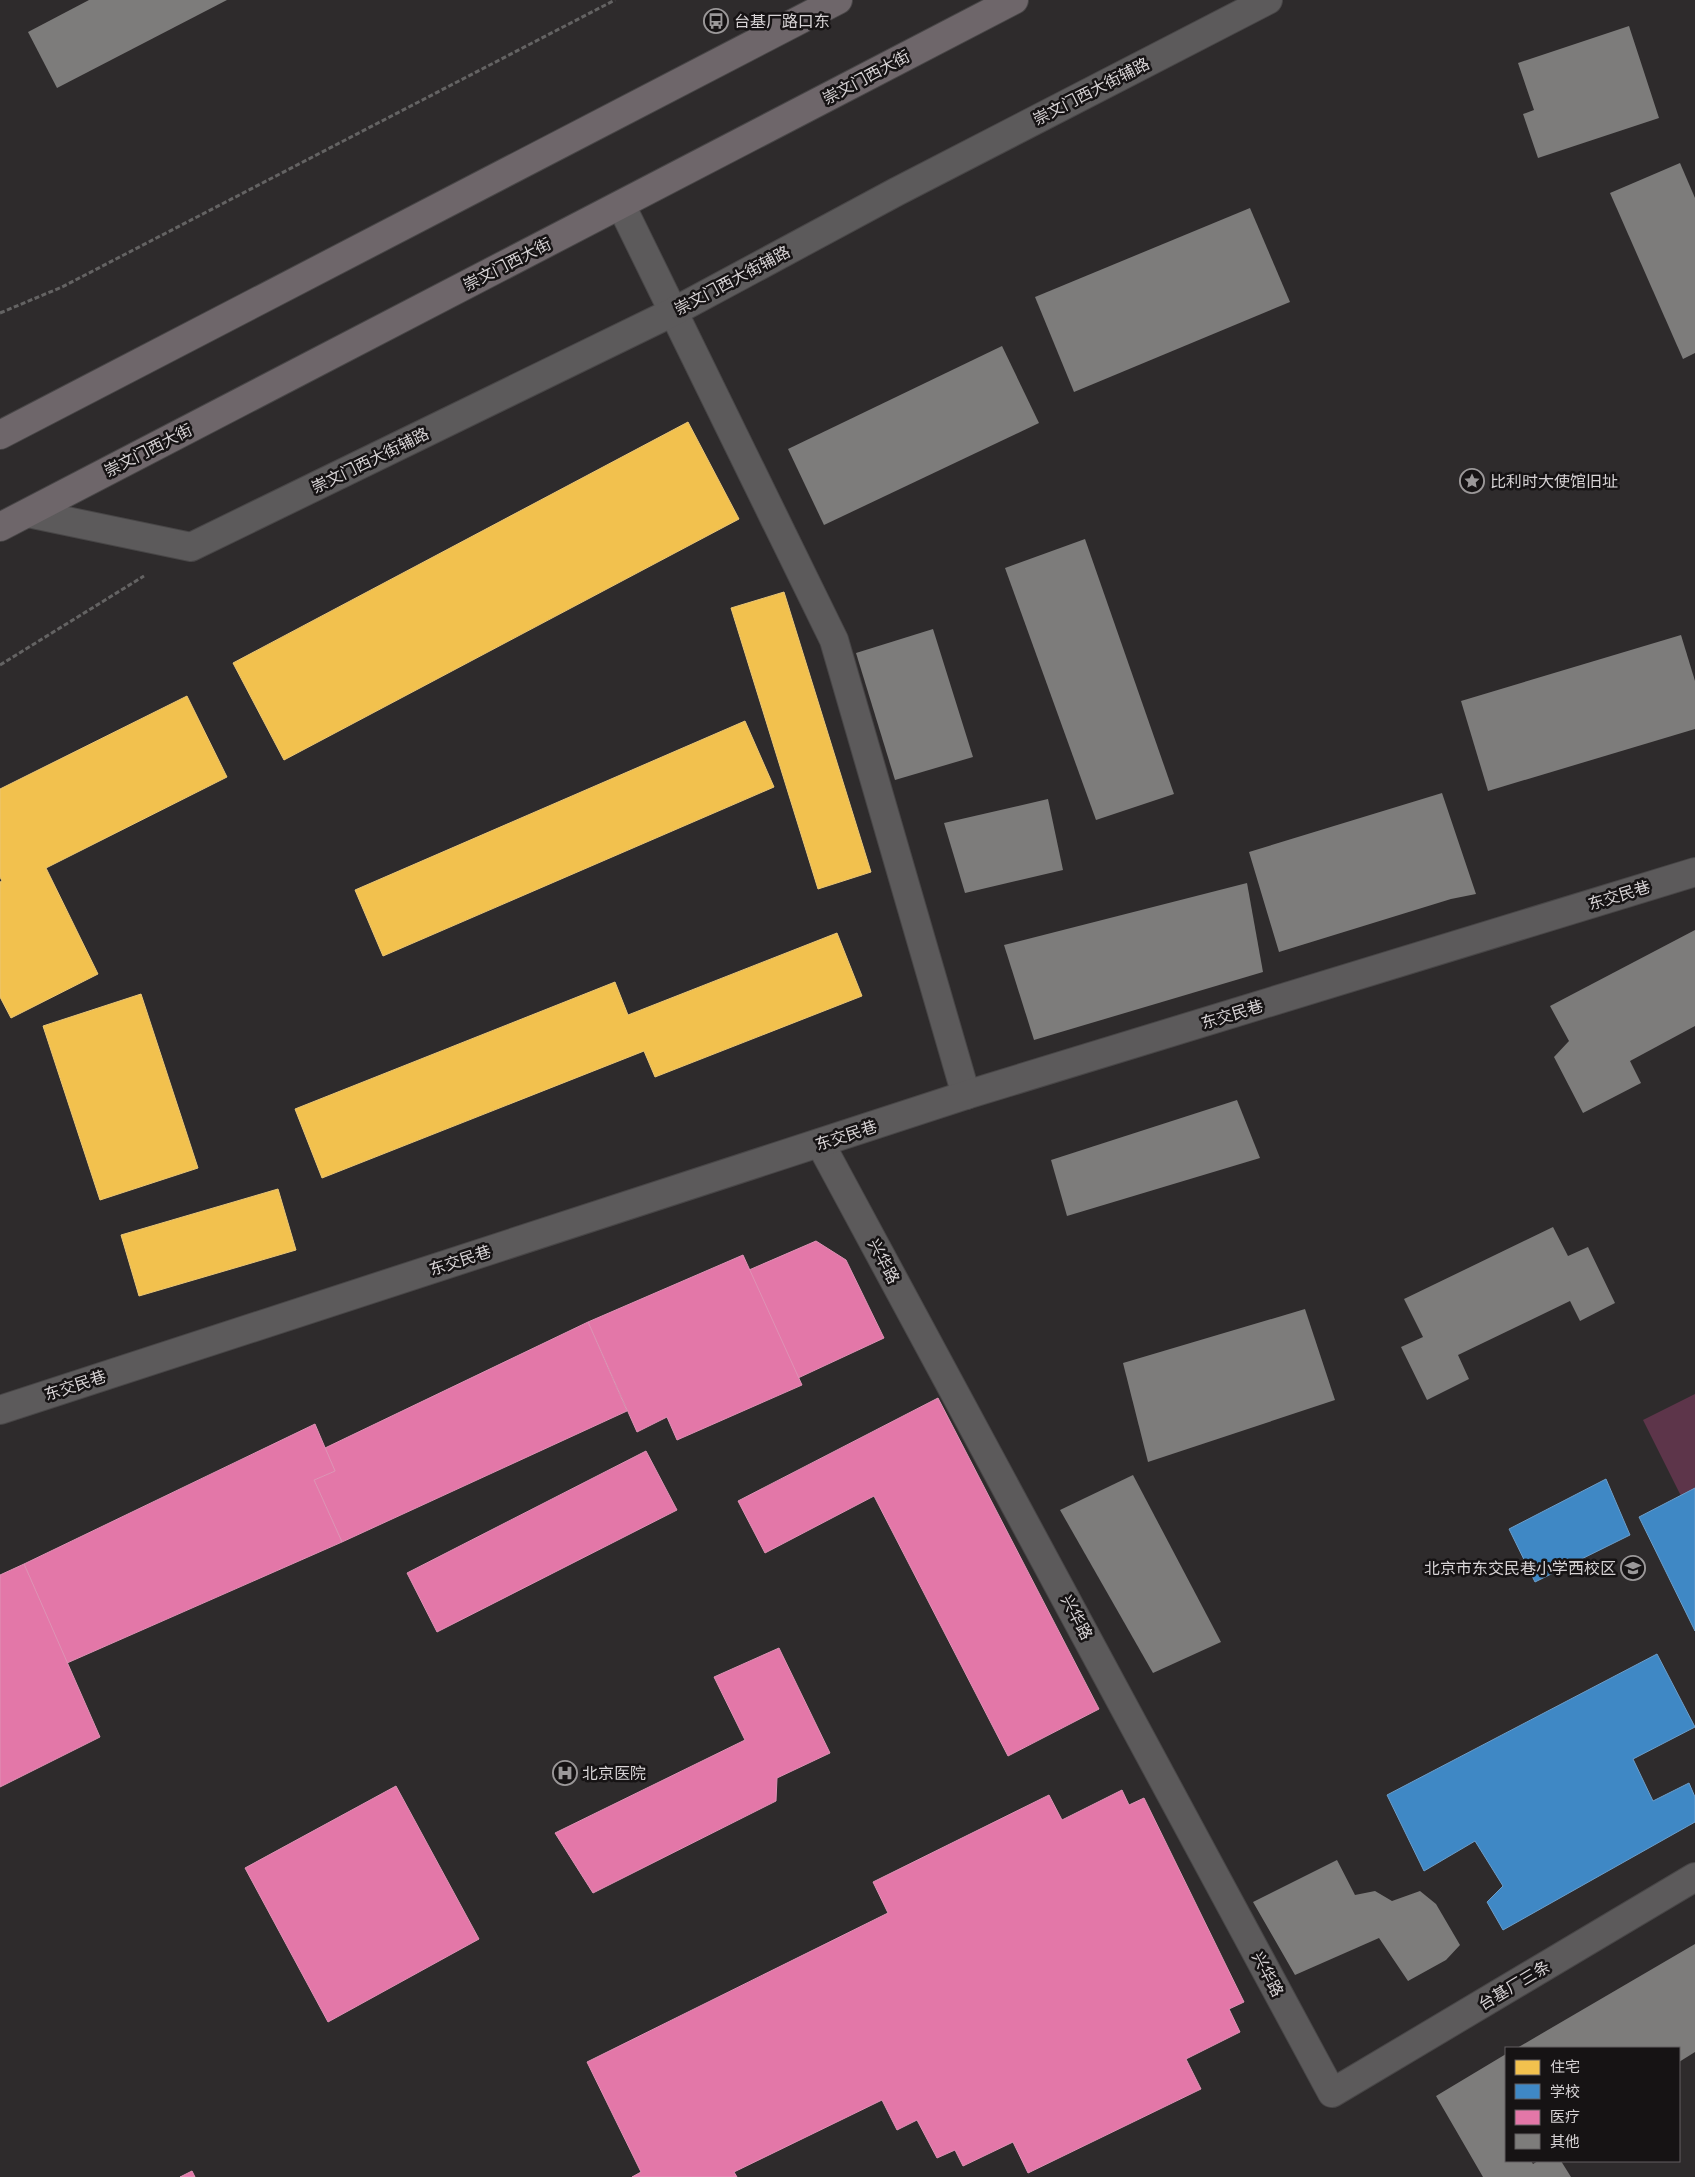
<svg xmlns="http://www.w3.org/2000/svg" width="1695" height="2177" font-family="Poppins,'Noto Sans SC',sans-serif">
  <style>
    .green { fill: #5d354a }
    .homes { fill: #f2c14e; stroke: #eac676 }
    .schools { fill: #3f88c5; stroke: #6c9eca }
    .health { fill: #e377a8; stroke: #df92b5 }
    .building { fill: #7d7c7b }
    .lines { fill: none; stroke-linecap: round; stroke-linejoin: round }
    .minor-casing { stroke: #484647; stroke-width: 30 }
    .major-casing { stroke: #484647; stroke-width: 30 }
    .path { stroke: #646363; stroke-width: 3; stroke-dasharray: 5 2.5; stroke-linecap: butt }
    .minor { stroke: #5c5a5b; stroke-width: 28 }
    .major { stroke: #6e666a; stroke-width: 28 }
    .labels { text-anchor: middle; stroke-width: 5; stroke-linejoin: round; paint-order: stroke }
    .poi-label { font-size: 16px; fill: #d6d2d4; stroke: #161314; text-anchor: start }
    .street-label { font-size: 16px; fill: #d6d2d4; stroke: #161314 }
  </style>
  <rect width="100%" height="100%" fill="#2e2b2c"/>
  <!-- green -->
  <path class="green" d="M1695 1394V1492L1682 1498 1643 1420Z"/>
  <!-- homes -->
  <g class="homes">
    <path d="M688 422 739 519 284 760 233 663Z"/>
    <path d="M784 592 871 872 818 889 731 608Z"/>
    <path d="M187 696 227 777 46 868 98 974 11 1018 0 997V882L2 881 0 877V789Z"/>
    <path d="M745 721 774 787 383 956 355 890Z"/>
    <path d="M837 933 862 996 655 1077 644 1051 322 1178 295 1109 615 982 628 1015Z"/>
    <path d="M141 994 198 1168 100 1200 43 1026Z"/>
    <path d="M278 1189 296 1250 139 1296 121 1235Z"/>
  </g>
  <!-- schools -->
  <g class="schools">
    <path d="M1606 1479 1630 1535 1535 1582 1509 1529Z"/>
    <path d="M1695 1488V1631L1639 1517Z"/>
    <path d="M1657 1654 1695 1727 1633 1759 1653 1801 1689 1783 1695 1797V1822L1503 1930 1487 1902 1503 1886 1475 1841 1424 1871 1387 1795Z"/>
  </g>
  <!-- health -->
  <g class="health">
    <path d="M816 1241 846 1260 884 1338 798 1378 749 1270Z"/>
    <path d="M743 1255 802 1385 677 1440 667 1417 637 1432 588 1322Z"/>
    <path d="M588 1322 627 1411 342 1542 314 1480 335 1471 325 1448Z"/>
    <path d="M938 1398 1099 1709 1008 1756 874 1496 765 1553 738 1501Z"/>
    <path d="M315 1424 335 1471 314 1480 342 1542 67 1663 24 1564Z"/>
    <path d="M646 1451 677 1510 437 1632 407 1573Z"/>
    <path d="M24 1564 100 1737 0 1787V1575Z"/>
    <path d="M779 1648 830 1753 777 1778 776 1801 593 1893 555 1833 745 1740 714 1677Z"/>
    <path d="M396 1786 479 1939 328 2022 245 1868Z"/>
    <path d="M1122 1790 1129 1805 1144 1798 1244 2002 1229 2009 1240 2032 1186 2059 1201 2089 1028 2173 1013 2142 963 2166 955 2150 937 2158 917 2120 897 2130 882 2100 734 2172 737 2177H632L641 2172 587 2062 888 1913 873 1882 1049 1795 1062 1820Z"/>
    <path d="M192 2171 195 2177H180Z"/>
  </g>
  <!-- building -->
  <g class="building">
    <path d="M89 0H227L57 88 28 32Z"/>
    <path d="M1629 26 1659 118 1538 158 1523 114 1534 110 1518 63Z"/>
    <path d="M1680 163 1695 198V353L1683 359 1610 193Z"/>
    <path d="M1250 208 1290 302 1074 392 1035 297Z"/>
    <path d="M1002 346 1039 423 824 525 788 449Z"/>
    <path d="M1085 539 1174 794 1096 820 1005 568Z"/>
    <path d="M933 629 973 757 895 780 856 653Z"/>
    <path d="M1681 635 1695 681V729L1488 791 1461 701Z"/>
    <path d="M1442 793 1476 894 1451 899 1279 952 1249 852Z"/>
    <path d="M1048 799 1063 870 965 893 944 823Z"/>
    <path d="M1247 883 1263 972 1034 1040 1004 945Z"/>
    <path d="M1695 930V1026L1630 1061 1641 1083 1583 1113 1554 1057 1569 1041 1550 1006Z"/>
    <path d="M1237 1100 1260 1158 1067 1216 1051 1160Z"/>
    <path d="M1553 1227 1568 1256 1588 1247 1615 1303 1580 1321 1570 1301 1458 1355 1469 1379 1427 1400 1401 1347 1423 1337 1404 1299Z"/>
    <path d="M1305 1309 1335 1400 1148 1462 1123 1363Z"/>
    <path d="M1133 1475 1221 1642 1153 1673 1060 1510Z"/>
    <path d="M1337 1860 1355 1895 1375 1891 1392 1901 1420 1891 1436 1904 1460 1945 1446 1960 1408 1981 1379 1938 1295 1975 1253 1902Z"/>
    <path d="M1695 1944V2052L1679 2062V2048H1517Z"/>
    <path d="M1506 2054V2161H1531L1533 2164 1538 2161H1561L1571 2177H1483L1436 2096Z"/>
  </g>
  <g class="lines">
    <defs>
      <g id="minor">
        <path d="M621 205 834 640 966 1095"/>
        <path d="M28 513 191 547 673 312 896 192 1268 0"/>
        <path d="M820 1143 1332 2093 1695 1877"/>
        <path d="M0 1410 966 1095 1695 872"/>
      </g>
      <g id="major">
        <path d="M0 435 838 0"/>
        <path d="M0 527 1014 0"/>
      </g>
    </defs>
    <!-- minor casing -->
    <use href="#minor" class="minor-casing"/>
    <!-- major casing -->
    <use href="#major" class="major-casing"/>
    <!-- path -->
    <g class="path">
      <path d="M0 313 62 287 615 0"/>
      <path d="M0 665 144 576"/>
    </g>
    <!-- minor -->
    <use href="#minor" class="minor"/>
    <!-- major -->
    <use href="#major" class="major"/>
  </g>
  <!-- icons -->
  <defs>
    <symbol id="bus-ring" viewBox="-11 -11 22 22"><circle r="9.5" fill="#161314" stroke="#9b9899" stroke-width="1.5"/><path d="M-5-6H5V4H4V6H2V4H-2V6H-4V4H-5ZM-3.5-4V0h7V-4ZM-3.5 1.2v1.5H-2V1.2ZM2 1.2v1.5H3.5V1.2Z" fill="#9b9899"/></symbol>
    <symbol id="sight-ring" viewBox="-11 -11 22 22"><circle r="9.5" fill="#161314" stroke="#9b9899" stroke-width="1.5"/><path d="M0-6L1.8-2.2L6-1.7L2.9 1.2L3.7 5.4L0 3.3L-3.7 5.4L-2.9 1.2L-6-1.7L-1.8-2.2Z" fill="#9b9899"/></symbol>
    <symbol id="school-ring" viewBox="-11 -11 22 22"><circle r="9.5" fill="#161314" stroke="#9b9899" stroke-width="1.5"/><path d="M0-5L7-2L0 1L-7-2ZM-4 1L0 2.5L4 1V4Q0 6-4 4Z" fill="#9b9899"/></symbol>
    <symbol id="hospital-ring" viewBox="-11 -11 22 22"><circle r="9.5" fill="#161314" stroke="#9b9899" stroke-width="1.5"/><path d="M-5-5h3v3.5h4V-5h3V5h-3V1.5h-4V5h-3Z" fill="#9b9899"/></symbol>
  </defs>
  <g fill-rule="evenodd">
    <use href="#bus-ring" x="702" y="7" width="28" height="28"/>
    <use href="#sight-ring" x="1458" y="467" width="28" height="28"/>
    <use href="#school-ring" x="1619" y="1554" width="28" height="28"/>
    <use href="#hospital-ring" x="551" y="1759" width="28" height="28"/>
  </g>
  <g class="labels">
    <!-- poi labels -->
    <g class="poi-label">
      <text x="734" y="27">台基厂路口东</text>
      <text x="1490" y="487">比利时大使馆旧址</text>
      <text x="1616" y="1574" text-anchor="end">北京市东交民巷小学西校区</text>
      <text x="582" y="1779">北京医院</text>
    </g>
    <!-- street labels -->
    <g class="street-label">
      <text transform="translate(866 77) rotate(-28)" y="6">崇文门西大街</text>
      <text transform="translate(1091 91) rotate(-27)" y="6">崇文门西大街辅路</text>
      <text transform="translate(507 264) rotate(-27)" y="6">崇文门西大街</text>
      <text transform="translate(732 280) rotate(-28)" y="6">崇文门西大街辅路</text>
      <text transform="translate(148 450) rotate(-27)" y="6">崇文门西大街</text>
      <text transform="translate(370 460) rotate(-26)" y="6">崇文门西大街辅路</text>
      <text transform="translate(1619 895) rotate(-17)" y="6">东交民巷</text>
      <text transform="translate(1232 1014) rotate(-17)" y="6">东交民巷</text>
      <text transform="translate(846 1135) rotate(-18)" y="6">东交民巷</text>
      <text transform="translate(460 1260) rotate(-18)" y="6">东交民巷</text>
      <text transform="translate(884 1261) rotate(62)" y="6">兴华路</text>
      <text transform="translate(75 1385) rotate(-18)" y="6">东交民巷</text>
      <text transform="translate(1077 1617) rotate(62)" y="6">兴华路</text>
      <text transform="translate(1268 1974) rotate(62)" y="6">兴华路</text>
      <text transform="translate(1514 1985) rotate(-31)" y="6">台基厂三条</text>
    </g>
  </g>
  <!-- legend -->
  <rect x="1505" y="2047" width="175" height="115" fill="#161314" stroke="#635f61"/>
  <rect x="1515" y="2060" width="25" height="15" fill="#f2c14e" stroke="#635f61"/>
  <text x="1550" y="2072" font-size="15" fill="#d6d2d4">住宅</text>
  <rect x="1515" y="2084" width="25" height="15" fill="#3f88c5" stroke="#635f61"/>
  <text x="1550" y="2097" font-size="15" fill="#d6d2d4">学校</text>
  <rect x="1515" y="2110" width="25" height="15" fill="#e377a8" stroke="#635f61"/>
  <text x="1550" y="2122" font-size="15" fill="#d6d2d4">医疗</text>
  <rect x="1515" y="2134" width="25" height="15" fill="#7d7c7b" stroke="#635f61"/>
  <text x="1550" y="2147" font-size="15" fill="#d6d2d4">其他</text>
</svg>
